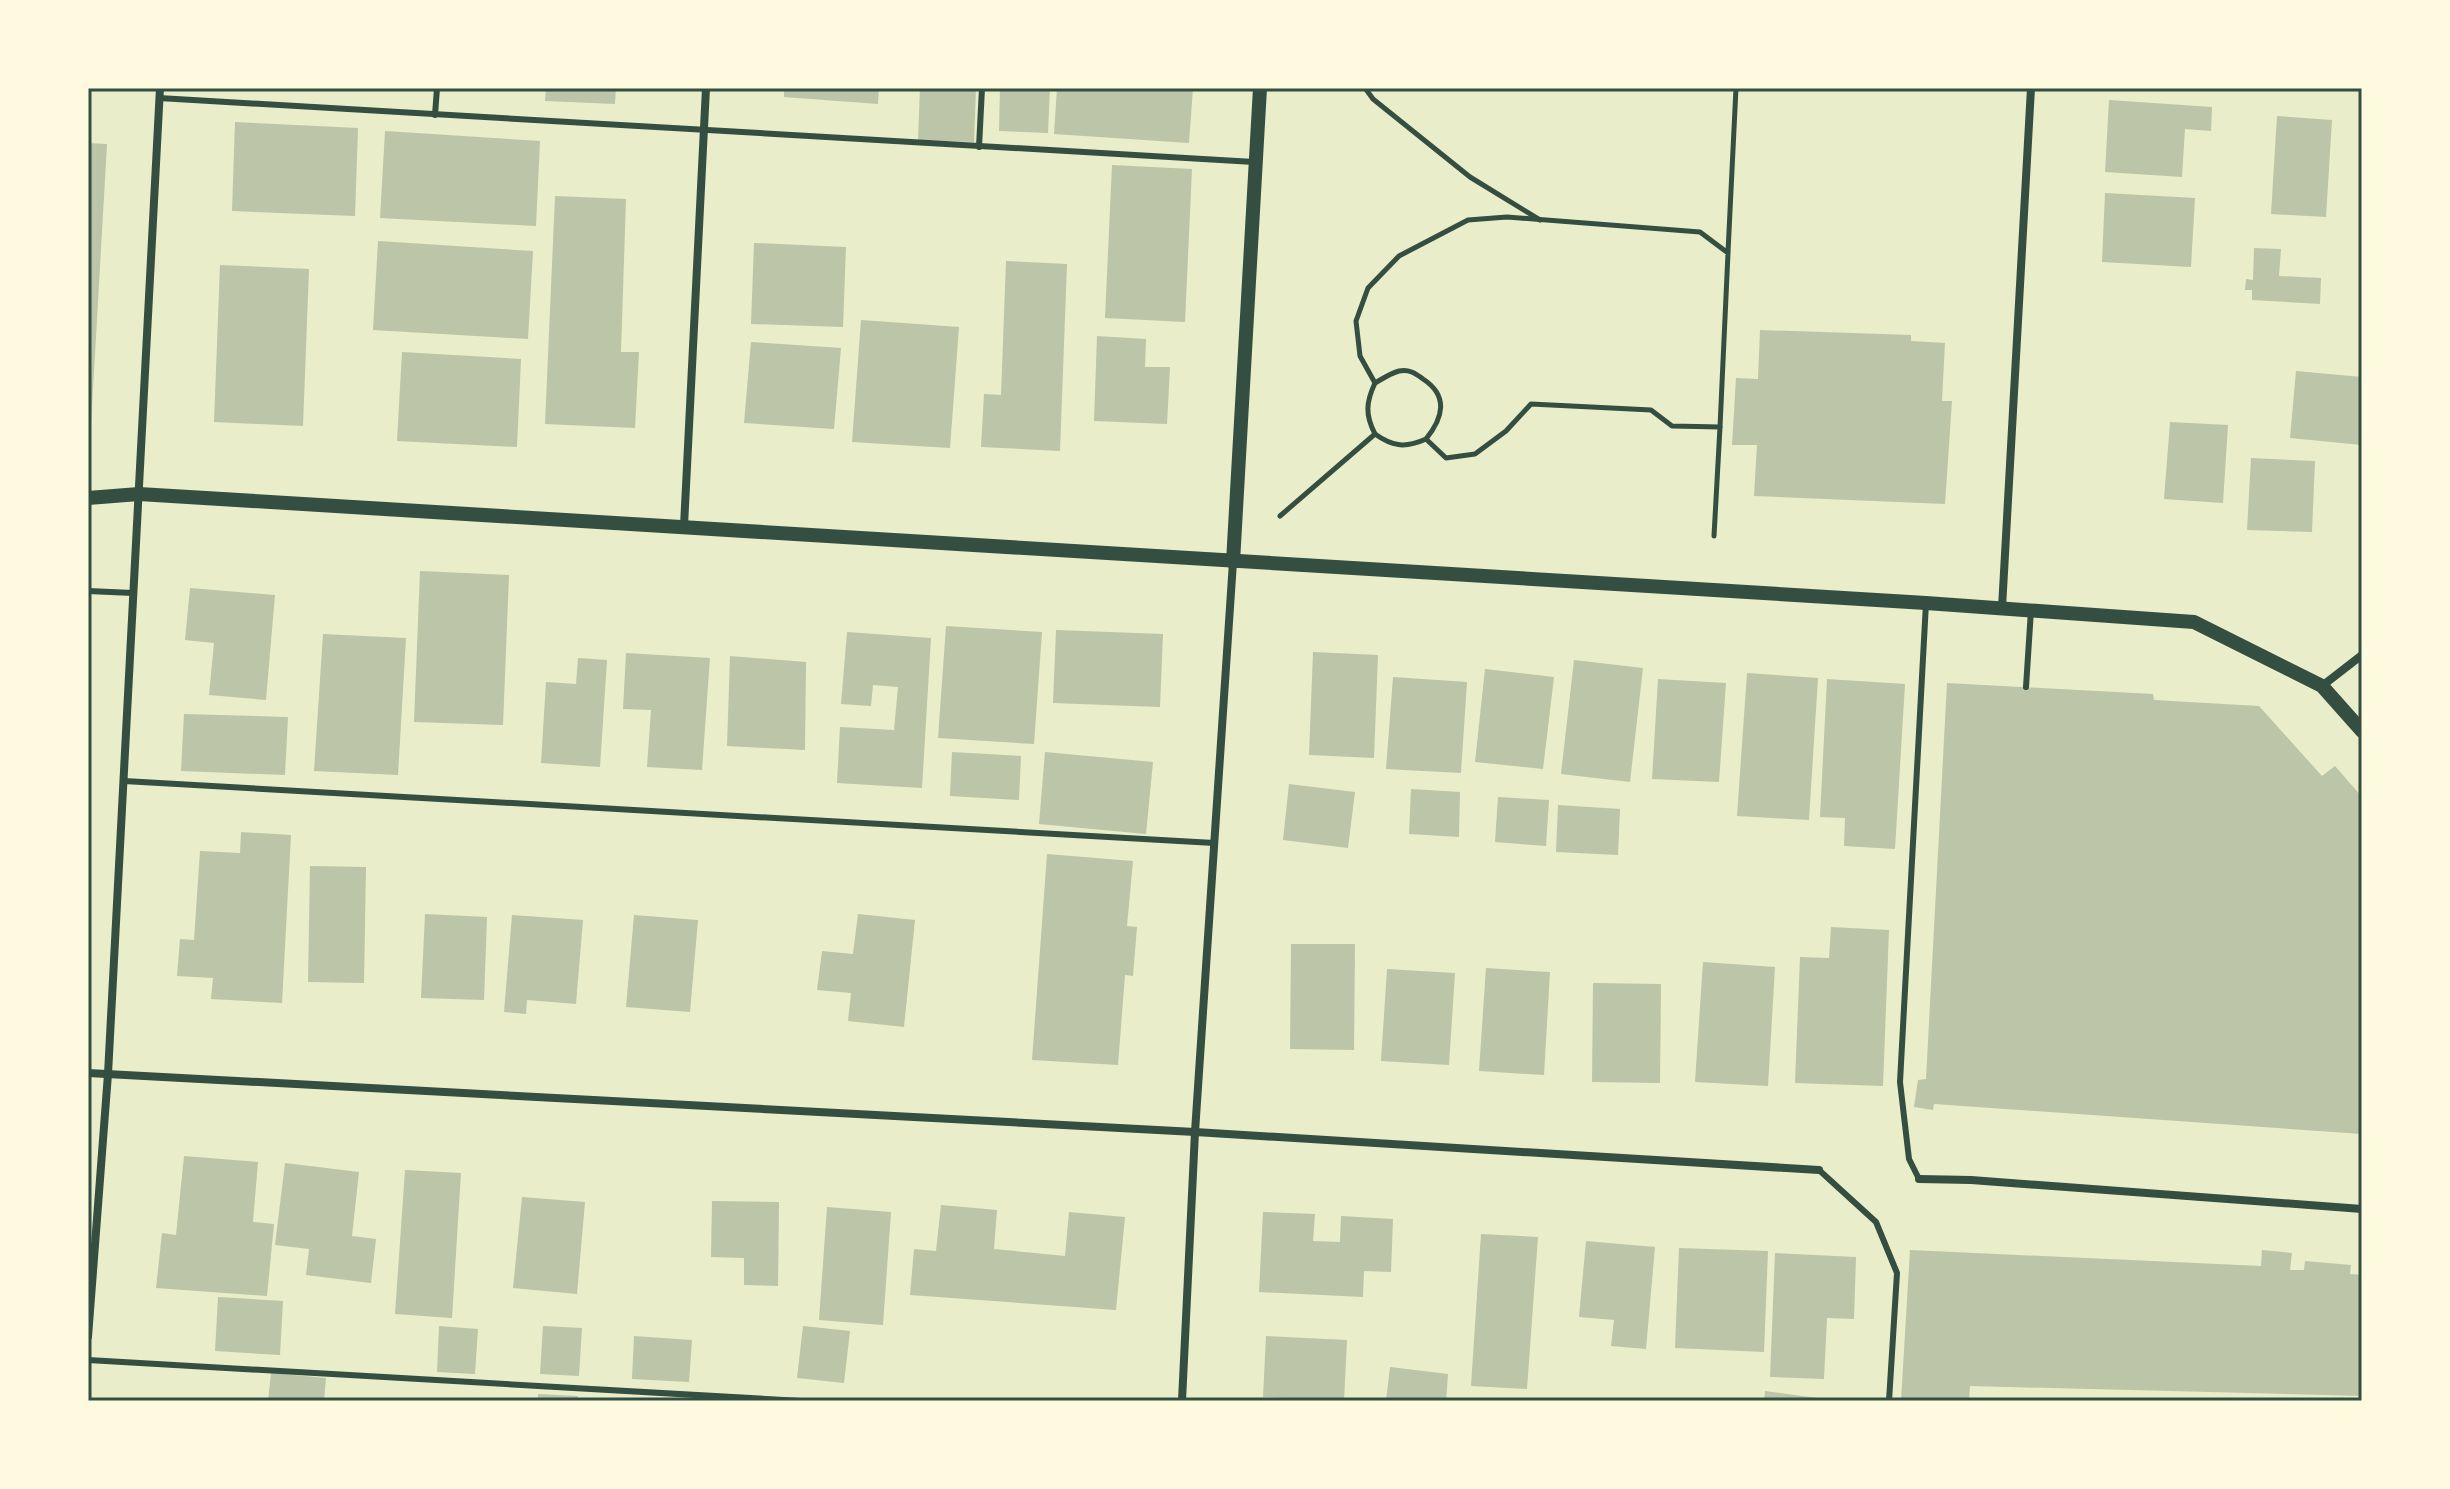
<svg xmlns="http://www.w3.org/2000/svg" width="2450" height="1489" font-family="'Exo 2',sans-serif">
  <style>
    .building { fill: #bcc5a7 }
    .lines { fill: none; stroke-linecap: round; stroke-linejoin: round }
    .path { stroke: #344e41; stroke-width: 5 }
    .service { stroke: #344e41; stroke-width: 6 }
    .minor { stroke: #344e41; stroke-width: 8 }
    .tertiary { stroke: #344e41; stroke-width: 14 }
    .neatline { fill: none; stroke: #344e41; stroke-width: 3 }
  </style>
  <rect width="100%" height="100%" fill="#e9edc9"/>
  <!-- building -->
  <g class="building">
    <path d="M546 88H616L615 104 545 101Z"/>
    <path d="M784 88H879L878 104 784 97Z"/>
    <path d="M920 88H976L974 142 918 140Z"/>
    <path d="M1000 88H1050L1048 133 999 131Z"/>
    <path d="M1057 88H1193L1189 143 1054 134Z"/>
    <path d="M2109 100 2212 107 2211 131 2185 129 2182 177 2105 172Z"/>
    <path d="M2277 116 2332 120 2326 217 2271 214Z"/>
    <path d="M235 122 358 128 355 216 232 211Z"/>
    <path d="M385 131 540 141 536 226 380 218Z"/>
    <path d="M88 143 107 144 91 424H88Z"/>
    <path d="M1112 165 1192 169 1185 322 1105 318Z"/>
    <path d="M2105 193 2195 198 2191 267 2102 262Z"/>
    <path d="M555 196 626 199 621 352H639L635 428 545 424Z"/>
    <path d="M378 241 533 251 528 339 373 330Z"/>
    <path d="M754 243 846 247 843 327 751 324Z"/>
    <path d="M2254 248 2281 249 2279 276 2321 278 2320 304 2252 300V290H2245L2246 279 2253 280Z"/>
    <path d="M1006 261 1067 264 1060 451 981 447 984 394 1001 395Z"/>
    <path d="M220 265 309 269 303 426 214 422Z"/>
    <path d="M861 320 959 327 950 448 852 442Z"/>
    <path d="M1760 330 1911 335V341L1945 343 1942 401H1952L1945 504 1754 496 1757 445H1732L1736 378 1758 379Z"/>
    <path d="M1097 336 1146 339 1145 367H1170L1167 424 1094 421Z"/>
    <path d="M751 342 841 348 834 429 744 423Z"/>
    <path d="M402 352 521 359 517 447 397 441Z"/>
    <path d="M2296 371 2362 377V445L2290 438Z"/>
    <path d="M2170 422 2228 425 2223 503 2164 499Z"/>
    <path d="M2251 458 2315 461 2312 532 2247 530Z"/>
    <path d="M420 571 509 575 503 725 414 722Z"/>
    <path d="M190 588 275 595 266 700 209 695 214 643 185 640Z"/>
    <path d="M946 626 1042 632 1034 744 938 738Z"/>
    <path d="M1056 630 1163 634 1160 707 1053 703Z"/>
    <path d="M847 632 931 638 922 788 837 783 840 727 894 730 898 687 873 685 871 706 841 704Z"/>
    <path d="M323 634 406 638 398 775 314 771Z"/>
    <path d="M1313 652 1378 655 1374 758 1309 755Z"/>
    <path d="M626 653 710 658 702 770 647 767 651 710 623 709Z"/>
    <path d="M730 656 806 662 805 750 727 746Z"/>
    <path d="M578 658 607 660 600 767 541 763 546 682 576 684Z"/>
    <path d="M1574 660 1643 668 1630 782 1561 774Z"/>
    <path d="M1485 669 1554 677 1543 769 1475 762Z"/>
    <path d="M1747 673 1818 678 1809 820 1737 816Z"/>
    <path d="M1393 677 1467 682 1461 773 1386 769Z"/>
    <path d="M1658 679 1726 683 1719 782 1652 779Z"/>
    <path d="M1827 679 1905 684 1895 849 1844 846 1845 818 1820 817Z"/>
    <path d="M1947 683 2153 694 2154 700 2259 706 2322 776 2335 766 2362 797V1134L1934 1104 1933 1110 1914 1107 1918 1080 1926 1079Z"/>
    <path d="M184 714 288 717 285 775 181 771Z"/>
    <path d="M952 752 1021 756 1019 800 950 796Z"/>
    <path d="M1045 752 1153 762 1146 834 1039 824Z"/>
    <path d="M1289 784 1355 792 1348 848 1283 840Z"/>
    <path d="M1411 789 1460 792 1459 837 1409 834Z"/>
    <path d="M1498 797 1549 800 1546 846 1495 842Z"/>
    <path d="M1558 805 1620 809 1618 855 1556 852Z"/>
    <path d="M241 832 291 835 282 1003 211 999 213 978 177 976 180 939 194 940 200 851 240 853Z"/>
    <path d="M1047 854 1133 861 1127 926 1137 927 1133 976 1125 975 1118 1065 1032 1060Z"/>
    <path d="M310 866 366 867 364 983 308 982Z"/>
    <path d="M425 914 487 917 484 1000 421 998Z"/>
    <path d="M858 914 915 920 904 1027 848 1021 851 993 817 990 822 951 853 954Z"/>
    <path d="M512 915 583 920 576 1004 527 1000 526 1014 504 1012Z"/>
    <path d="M634 915 698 920 690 1012 626 1007Z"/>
    <path d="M1831 927 1889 930 1883 1086 1795 1083 1800 957 1829 958Z"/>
    <path d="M1291 944H1355L1354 1050 1290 1049Z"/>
    <path d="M1703 962 1775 967 1768 1086 1695 1082Z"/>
    <path d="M1486 968 1550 972 1544 1075 1479 1071Z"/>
    <path d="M1387 969 1455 973 1449 1065 1381 1061Z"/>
    <path d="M1593 983 1661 984 1660 1083 1592 1082Z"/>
    <path d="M184 1156 258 1162 253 1222 274 1224 267 1296 156 1288 162 1233 176 1235Z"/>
    <path d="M285 1163 359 1172 352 1236 376 1239 371 1283 306 1275 309 1249 275 1245Z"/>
    <path d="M405 1170 461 1173 452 1318 395 1314Z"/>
    <path d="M522 1197 585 1202 577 1294 513 1288Z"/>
    <path d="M712 1201 779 1202 778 1286 744 1285V1258L711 1257Z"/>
    <path d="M941 1205 997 1210 994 1249 1065 1256 1069 1212 1125 1217 1116 1310 910 1295 914 1249 936 1251Z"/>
    <path d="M827 1207 891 1212 883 1325 819 1320Z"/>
    <path d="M1263 1212 1315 1214 1313 1241 1340 1242 1341 1216 1393 1219 1391 1272 1364 1271 1363 1297 1259 1292Z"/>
    <path d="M1481 1234 1538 1237 1527 1389 1471 1386Z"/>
    <path d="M1586 1241 1655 1247 1646 1349 1611 1346 1614 1320 1579 1317Z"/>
    <path d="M1679 1248 1768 1251 1764 1352 1675 1348Z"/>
    <path d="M1910 1250 2261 1266 2262 1250 2292 1253 2290 1270H2304L2305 1261 2351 1265 2350 1274 2362 1275V1396L1970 1386 1969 1401H1901Z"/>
    <path d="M1775 1253 1856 1257 1854 1319 1827 1318 1824 1379 1770 1377Z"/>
    <path d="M218 1297 283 1301 280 1355 215 1351Z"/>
    <path d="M439 1326 478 1329 475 1374 437 1372Z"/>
    <path d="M543 1326 582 1328 579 1376 540 1374Z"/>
    <path d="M803 1326 850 1331 844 1383 797 1378Z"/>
    <path d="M634 1336 692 1340 689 1382 632 1379Z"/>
    <path d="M1266 1336 1347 1340 1344 1401 1263 1397Z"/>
    <path d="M1390 1367 1448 1374 1446 1401H1386Z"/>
    <path d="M271 1373 326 1378 324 1401H268Z"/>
    <path d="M1765 1391 1825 1399 1824 1401H1764Z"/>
    <path d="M538 1394 578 1396V1401H538Z"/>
  </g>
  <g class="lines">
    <!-- path -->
    <g class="path">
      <path d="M1365 88 1373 99 1470 177 1540 220"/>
      <path d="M1728 252 1736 88"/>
      <path d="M1375 434C1365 415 1366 402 1375 383"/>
      <path d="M1426 439C1443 418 1449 396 1423 379 1415 373 1409 369 1399 371 1391 373 1382 379 1375 383L1360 356 1356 321 1368 288 1399 256 1468 220 1507 217 1700 232 1728 253 1720 427"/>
      <path d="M1280 516 1375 434C1393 447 1406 448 1426 439L1446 458 1475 454 1506 431 1531 404 1651 410 1672 426 1720 427 1714 536"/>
    </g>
    <!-- service -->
    <g class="service">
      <path d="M159 98 1254 162"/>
      <path d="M435 115 437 88"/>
      <path d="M979 147 982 88"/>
      <path d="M88 591 133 593"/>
      <path d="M2026 687 2031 610"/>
      <path d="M124 781 1214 843"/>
      <path d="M1819 1170 1876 1222 1897 1273 1889 1401"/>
      <path d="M1919 1179 1909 1159 1900 1082 1926 603"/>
      <path d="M88 1360 801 1401"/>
    </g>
    <!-- minor -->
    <g class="minor">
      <path d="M684 526 706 88"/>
      <path d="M2002 608 2031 88"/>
      <path d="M2322 686 2362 655"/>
      <path d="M88 1073 1195 1132 1819 1170"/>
      <path d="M1919 1179 1971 1180 2362 1209"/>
      <path d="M88 1337 108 1074 160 88"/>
      <path d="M1182 1401 1195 1132 1233 562"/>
    </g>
    <!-- tertiary -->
    <g class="tertiary">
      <path d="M88 498 139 494 1926 603 2194 622 2322 686 2362 731"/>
      <path d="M1233 562 1260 88"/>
    </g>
  </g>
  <!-- border -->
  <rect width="2450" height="1489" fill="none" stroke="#fefae0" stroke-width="180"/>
  <rect x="90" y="90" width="2270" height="1309" class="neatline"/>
</svg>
